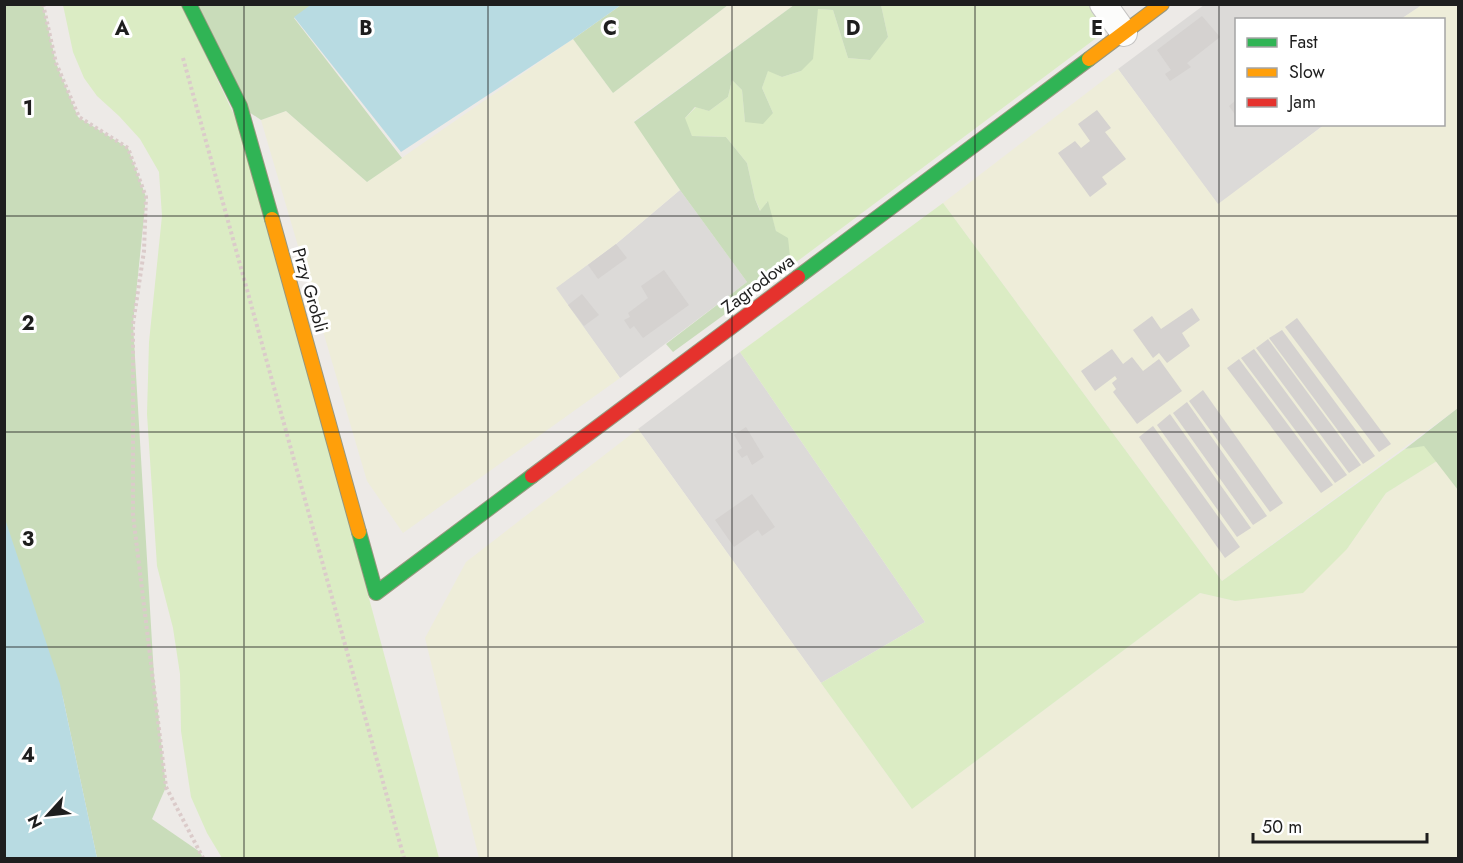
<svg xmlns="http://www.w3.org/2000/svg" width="1463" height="863" font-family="Jost,sans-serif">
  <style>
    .residential { fill: #dcdad8 }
    .farmland { fill: #eeedd9 }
    .grass { fill: #dbecc4 }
    .forest { fill: #c9dcba }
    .water { fill: #b8dbe2 }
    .building { fill: #d5d2d0 }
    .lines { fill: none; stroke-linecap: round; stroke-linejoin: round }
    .street-casing { stroke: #c5c4c3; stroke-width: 28 }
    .fast-casing { stroke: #97977e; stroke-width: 16 }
    .slow-casing { stroke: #97977e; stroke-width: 16 }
    .jam-casing { stroke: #97977e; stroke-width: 16 }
    .path { stroke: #dbcbca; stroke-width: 4; stroke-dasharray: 3 3; stroke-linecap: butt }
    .street { stroke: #fcfcfb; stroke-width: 26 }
    .fast { stroke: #30b455; stroke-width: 14 }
    .slow { stroke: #ff9f0a; stroke-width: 14 }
    .jam { stroke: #e5322d; stroke-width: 14 }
    .grid { fill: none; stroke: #1e1e1e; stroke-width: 1.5; stroke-opacity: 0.55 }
    .labels { text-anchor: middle; stroke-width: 6; stroke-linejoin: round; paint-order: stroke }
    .street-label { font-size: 18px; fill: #1e1e1e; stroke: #fff }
    .grid-label { font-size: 20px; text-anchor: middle; font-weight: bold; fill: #1e1e1e; stroke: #fff; stroke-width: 6; stroke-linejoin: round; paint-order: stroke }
  </style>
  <rect width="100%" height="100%" fill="#edeae7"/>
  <!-- residential -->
  <g class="residential">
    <path d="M1204 5H1422L1401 19 1236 20V124L1324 125 1218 205 1118 69Z"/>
    <path d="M680 190 747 282 620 378 555 288 616 244Z"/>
    <path d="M740 352 925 622 821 683 638 429Z"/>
  </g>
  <!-- farmland -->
  <g class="farmland">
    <path d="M728 5H794L634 121 680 190 616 244 556 288 620 378 403 533 367 481 261 120 286 111 367 182 573 39 613 93Z"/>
    <path d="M1422 5H1458V408L1222 581 943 203 1118 69 1218 204 1324 125 1444 124V20L1401 19Z"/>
    <path d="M638 429 912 809 1200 593 1235 601 1347 549 1386 493 1437 461 1458 490V858H479L425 638 466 562Z"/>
  </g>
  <!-- grass -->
  <g class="grass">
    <path d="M63 5H182L245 138 439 858H222L207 833 191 797 181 731 180 674 173 628 157 566 147 414 149 342 162 216 159 172 140 139 119 116 97 96 84 78 73 52Z"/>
    <path d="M881 5H1092L1107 30 791 266 776 231 767 202 761 212 755 199 747 163 726 137 692 136 684 119 696 107 709 111 728 97 732 80 742 90 745 122 773 113 762 88 768 70 782 77 801 71 818 9 833 10 848 58 869 60 888 37Z"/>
    <path d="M943 203 1222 581 1405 449 1424 445 1437 461 1386 493 1347 549 1303 593 1235 601 1200 593 912 809 821 683 925 622 740 352Z"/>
  </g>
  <!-- forest -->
  <g class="forest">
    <path d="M4 5H43L56 63 78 117 128 148 146 197 133 324 154 676 166 787 152 819 200 852 203 858H97L63 698 5 524Z"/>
    <path d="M189 5H312L294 18 402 158 367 182 286 111 261 120 240 106Z"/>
    <path d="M621 5H728L613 93 573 39Z"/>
    <path d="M794 5H881L888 37 870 60 848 58 833 10 818 9 813 59 801 71 782 77 768 71 762 88 773 113 763 124 745 122 742 90 732 80 728 97 709 111 695 107 685 118 692 136 726 137 747 163 755 199 760 211 768 201 776 231 788 238 791 266 673 352 666 344 747 282 680 190 634 122Z"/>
    <path d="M1458 408V490L1424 446 1405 449Z"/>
  </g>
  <!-- water -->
  <g class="water">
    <path d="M312 4H621V5L573 39 401 152 294 17Z"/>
    <path d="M5 519 60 684 97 858H5Z"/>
  </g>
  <!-- building -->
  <g class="building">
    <path d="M1202 16 1220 37 1187 63 1191 67 1170 81 1165 74 1171 70 1157 50Z"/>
    <path d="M1236 100V116L1229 106Z"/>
    <path d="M1097 110 1111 128 1105 132 1126 159 1102 177 1107 184 1090 197 1058 153 1075 141 1081 148 1090 141 1078 124Z"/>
    <path d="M616 244 627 258 598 279 588 265Z"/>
    <path d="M664 270 689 305 643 338 634 326 630 329 624 320 630 317 628 313 648 298 641 286Z"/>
    <path d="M582 294 599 315 584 326 568 305Z"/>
    <path d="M1192 308 1200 320 1182 333 1190 346 1167 363 1159 353 1153 358 1133 330 1152 316 1161 329Z"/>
    <path d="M1297 318 1391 444 1379 452 1285 327Z"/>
    <path d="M1282 330 1375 456 1363 464 1269 338Z"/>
    <path d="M1268 339 1361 465 1349 473 1256 348Z"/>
    <path d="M1112 349 1123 364 1132 357 1143 371 1159 359 1182 391 1137 424 1113 392 1116 389 1112 383 1117 379 1115 376 1095 391 1081 371Z"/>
    <path d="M1254 349 1347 475 1335 483 1241 358Z"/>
    <path d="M1239 359 1333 485 1321 493 1227 368Z"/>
    <path d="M1203 390 1283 503 1270 512 1189 401Z"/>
    <path d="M1187 402 1267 516 1253 525 1173 413Z"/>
    <path d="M1170 414 1251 528 1237 537 1157 425Z"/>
    <path d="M1153 426 1240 547 1225 558 1139 437Z"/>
    <path d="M746 427 764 457 752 465 747 455 742 458 737 451 742 448 734 435Z"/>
    <path d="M752 494 775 527 762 536 758 530 734 547 715 520Z"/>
  </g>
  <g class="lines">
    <defs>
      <path id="street" d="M1103 4 1124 33"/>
      <g id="fast">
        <path d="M189 4 240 106 272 219"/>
        <path d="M798 277 1089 59"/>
        <path d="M359 532 376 593 532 476"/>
      </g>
      <g id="slow">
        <path d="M1089 59 1162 4"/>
        <path d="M272 219 359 532"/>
      </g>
      <path id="jam" d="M532 476 798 277"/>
    </defs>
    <!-- street casing -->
    <use href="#street" class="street-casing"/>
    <!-- fast casing -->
    <use href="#fast" class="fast-casing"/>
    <!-- slow casing -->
    <use href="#slow" class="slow-casing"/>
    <!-- jam casing -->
    <use href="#jam" class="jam-casing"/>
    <!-- path -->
    <g class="path">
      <path d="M43 4 56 63 79 117 128 148 146 197 144 251 133 324V515L166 787 203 858"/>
      <path d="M183 58 404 858"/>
    </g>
    <!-- street -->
    <use href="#street" class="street"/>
    <!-- fast -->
    <use href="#fast" class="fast"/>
    <!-- slow -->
    <use href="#slow" class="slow"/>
    <!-- jam -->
    <use href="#jam" class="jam"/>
  </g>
  <!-- grid -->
  <path class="grid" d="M244 4V858M488 4V858M732 4V858M975 4V858M1219 4V858M4 216H1458M4 432H1458M4 647H1458"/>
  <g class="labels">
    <!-- street labels -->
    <g class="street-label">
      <text transform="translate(758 284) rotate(-37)" y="6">Zagrodowa</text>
      <text transform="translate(310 290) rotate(74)" y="6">Przy Grobli</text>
    </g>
  </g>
  <g class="grid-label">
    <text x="122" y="35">A</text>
    <text x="366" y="35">B</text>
    <text x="610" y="35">C</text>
    <text x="853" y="35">D</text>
    <text x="1097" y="35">E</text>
    <text x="28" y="115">1</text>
    <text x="28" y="330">2</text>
    <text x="28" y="546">3</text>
    <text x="28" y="762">4</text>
  </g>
  <!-- border -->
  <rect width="1463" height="863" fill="none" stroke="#1e1e1e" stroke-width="12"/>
  <!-- legend -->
  <rect x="1235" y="18" width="210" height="108" fill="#ffffff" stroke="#a5a5a5" stroke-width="1.5"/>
  <rect x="1247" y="38" width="30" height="9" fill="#30b455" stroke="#a5a5a5" stroke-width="1.5"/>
  <text x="1289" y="48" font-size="18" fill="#1e1e1e">Fast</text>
  <rect x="1247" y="68" width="30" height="9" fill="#ff9f0a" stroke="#a5a5a5" stroke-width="1.5"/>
  <text x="1289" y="78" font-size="18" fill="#1e1e1e">Slow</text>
  <rect x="1247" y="98" width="30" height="9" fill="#e5322d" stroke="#a5a5a5" stroke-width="1.5"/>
  <text x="1289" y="108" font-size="18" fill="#1e1e1e">Jam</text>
  <!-- north arrow -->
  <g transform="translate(48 815) rotate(243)" stroke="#ffffff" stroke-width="4.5" paint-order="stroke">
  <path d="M0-4.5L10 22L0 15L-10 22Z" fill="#1e1e1e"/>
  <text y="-9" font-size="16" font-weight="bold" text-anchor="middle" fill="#1e1e1e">N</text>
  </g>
  <!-- scale -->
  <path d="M1253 833v9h174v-9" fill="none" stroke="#1e1e1e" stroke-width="3"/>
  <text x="1262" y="833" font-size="18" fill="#1e1e1e" stroke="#ffffff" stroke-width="4.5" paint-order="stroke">50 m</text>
</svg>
